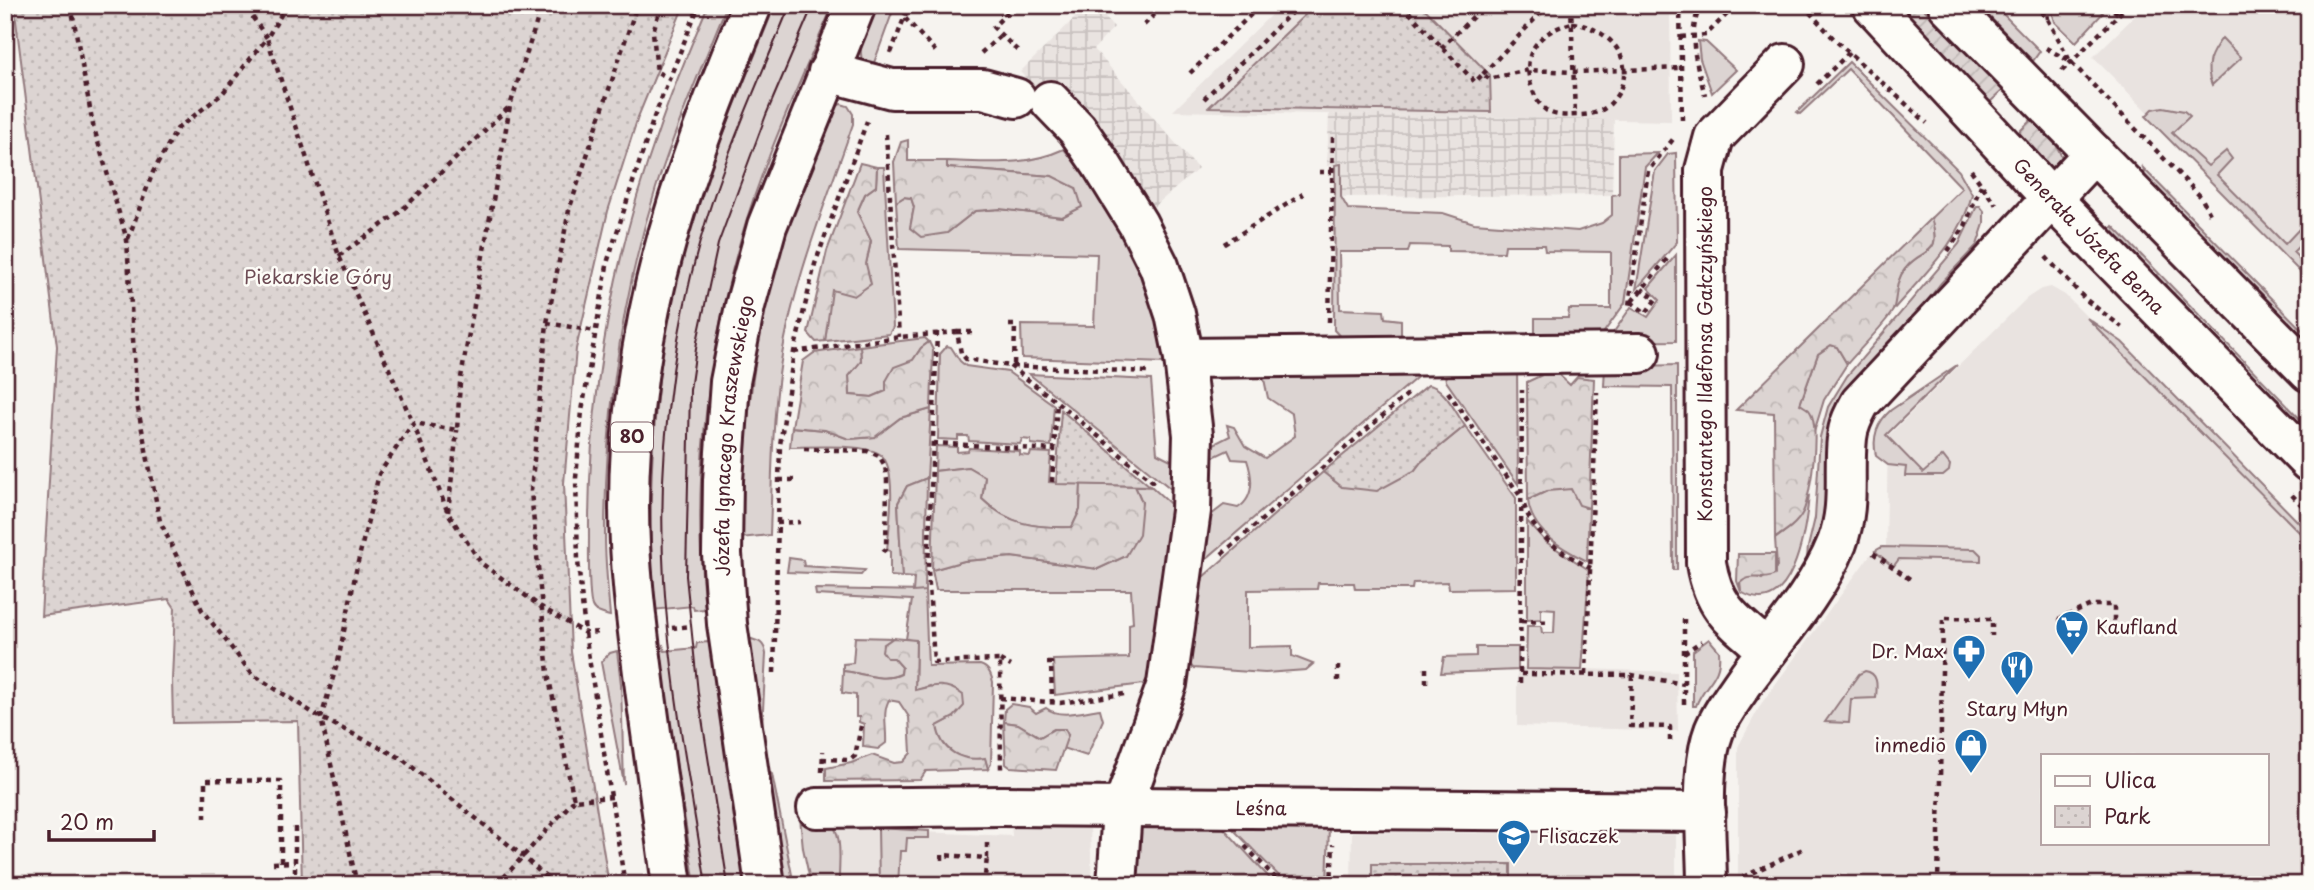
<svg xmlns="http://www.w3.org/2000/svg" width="2314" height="890" font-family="'Playpen Sans',sans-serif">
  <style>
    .built { fill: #e9e3e0; fill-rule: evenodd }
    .industrial { fill: url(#industrial-grid) }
    .grass { fill: #dcd4d2; stroke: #937a7e; stroke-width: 2 }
    .forest { fill: url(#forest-crowns); stroke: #937a7e; stroke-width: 2 }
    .park { fill: url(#park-dots); stroke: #937a7e; stroke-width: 2 }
    .garden { fill: url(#garden-furrows); stroke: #937a7e; stroke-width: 2 }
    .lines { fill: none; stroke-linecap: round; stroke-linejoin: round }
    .minor-casing { stroke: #4a1f2b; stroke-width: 44 }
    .secondary-casing { stroke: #4a1f2b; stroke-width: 44 }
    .primary-casing { stroke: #4a1f2b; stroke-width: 44 }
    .path { stroke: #4a1f2b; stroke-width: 4.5; stroke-dasharray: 5 5; stroke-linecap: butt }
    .minor { stroke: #fdfcf7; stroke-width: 38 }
    .secondary { stroke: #fdfcf7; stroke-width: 38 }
    .primary { stroke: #fdfcf7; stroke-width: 38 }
    .tram { stroke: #4a1f2b; stroke-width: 2 }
    .labels { text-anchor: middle; stroke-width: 5; stroke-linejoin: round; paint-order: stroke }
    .shield { fill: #fdfcf7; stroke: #806168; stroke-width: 2 }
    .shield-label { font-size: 18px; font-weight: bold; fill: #4a1f2b }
    .street-label { font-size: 19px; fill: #4a1f2b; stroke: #fdfcf7 }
    .park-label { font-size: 19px; fill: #6e4c55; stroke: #fdfcf7 }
    .poi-label { font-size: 19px; fill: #4a1f2b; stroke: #fdfcf7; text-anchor: start }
  </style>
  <defs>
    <pattern id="industrial-grid" width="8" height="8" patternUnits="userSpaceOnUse" patternTransform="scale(1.75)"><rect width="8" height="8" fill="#e9e3e0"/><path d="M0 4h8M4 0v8" fill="none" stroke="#c9c2c0"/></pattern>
    <pattern id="forest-crowns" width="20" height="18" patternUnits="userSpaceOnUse" patternTransform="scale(1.75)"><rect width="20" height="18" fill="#dcd4d2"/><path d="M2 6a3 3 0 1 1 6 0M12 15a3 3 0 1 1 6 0" fill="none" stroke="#beb6b4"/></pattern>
    <pattern id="park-dots" width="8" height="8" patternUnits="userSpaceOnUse" patternTransform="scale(1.75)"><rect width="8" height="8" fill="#dcd4d2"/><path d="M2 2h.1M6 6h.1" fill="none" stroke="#beb6b4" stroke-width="1.8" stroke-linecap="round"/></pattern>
    <pattern id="garden-furrows" width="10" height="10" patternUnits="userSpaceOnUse" patternTransform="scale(1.75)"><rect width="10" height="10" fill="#dcd4d2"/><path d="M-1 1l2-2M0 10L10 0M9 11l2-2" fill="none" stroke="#beb6b4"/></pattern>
  </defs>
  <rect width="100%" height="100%" fill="#f6f3ef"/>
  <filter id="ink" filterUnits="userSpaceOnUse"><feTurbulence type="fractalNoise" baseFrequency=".0143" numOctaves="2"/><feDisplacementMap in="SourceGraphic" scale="14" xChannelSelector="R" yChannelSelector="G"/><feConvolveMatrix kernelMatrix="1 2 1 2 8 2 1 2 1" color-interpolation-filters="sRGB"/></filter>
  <g filter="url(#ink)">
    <!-- built -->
    <g class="built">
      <path d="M1281 5H1670L1671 121 1173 111Z"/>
      <path d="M2146 5H2309V275L2093 57Z"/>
      <path d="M2051 287 2065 295 2309 539V885H1738V747L1761 704 1870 555 1886 548 1888 436 2027 298 2041 289ZM2043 755H2267V843H2043Z"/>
      <path d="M1517 667 1677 672 1678 731 1517 726Z"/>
      <path d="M1011 823 1090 826 1092 885H817L806 827 1012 836Z"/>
      <path d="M1352 832 1676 835V885H1351Z"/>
    </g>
    <!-- industrial -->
    <g class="industrial">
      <path d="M1088 5H1093L1114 27 1094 49 1198 169 1143 216 1044 96 1020 72Z"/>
      <path d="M1329 114 1614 120 1612 195 1341 197V164L1327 166Z"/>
    </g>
    <!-- grass -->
    <g class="grass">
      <path d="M708 5H727C702 66 676 126 656 188 620 302 605 421 605 537 605 563 608 590 610 616 603 614 595 613 592 606 588 596 589 550 589 537 588 397 612 261 659 129 673 87 691 46 708 5Z"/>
      <path d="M775 5H833C800 83 763 160 740 242 706 360 692 487 705 609L694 610 693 606 652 610C648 496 651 378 680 266 703 176 741 91 775 5Z"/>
      <path d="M879 5H895L871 71C848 55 870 25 879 5Z"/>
      <path d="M1978 5H1994L2040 51 2033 61Z"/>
      <path d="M2050 5H2092L2103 13 2076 42 2055 22Z"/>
      <path d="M2222 38 2241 58 2212 85C2204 66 2210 54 2222 38Z"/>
      <path d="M1698 41 1706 42 1736 70 1712 93 1700 59Z"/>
      <path d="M1849 62 1959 171 1972 194C1962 240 1923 275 1893 310 1894 296 1896 278 1906 267 1926 246 1942 256 1931 218L1962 188 1848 69 1800 114 1797 112Z"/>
      <path d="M841 104 848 106 853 114V124C825 205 790 289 779 375 772 428 772 481 770 535L740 538C744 433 754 329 786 228 799 188 817 149 832 109Z"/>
      <path d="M2163 107 2184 111 2190 116 2172 133 2208 166 2226 151 2232 159 2217 175 2285 244 2301 227 2309 236 2293 252 2309 269V281L2146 116 2153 109Z"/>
      <path d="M1064 149 1106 200 1162 306 1166 363 1022 358 1021 325 1094 326 1097 254 899 249 896 202 904 197 911 198 914 207 910 228 947 233 975 211 1000 209 1062 217 1081 207 1052 176 946 168 947 161C988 162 1025 167 1064 149Z"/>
      <path d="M1658 153 1645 167 1625 303 1596 343 1535 341V318H1568L1569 309H1611V252L1545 251 1544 245H1505L1504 252 1448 251V246L1410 245 1408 252H1339L1340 309 1384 311 1385 318 1401 320V342L1346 343 1334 330 1335 165 1341 164V197L1348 209 1443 213 1474 223 1578 231 1602 223 1612 215V195L1619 194V154Z"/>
      <path d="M1676 153 1677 242 1636 290 1655 171 1668 154Z"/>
      <path d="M877 167H884L893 327 889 334 825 341 831 290 866 264 871 241 857 212 865 194 876 186Z"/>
      <path d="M2143 168 2309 337V344L2146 179Z"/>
      <path d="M1977 206H1980L1984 211V224L1977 245 1941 283 1915 317 1828 514 1806 569 1808 547 1815 518 1820 437 1828 407 1847 376 1959 244Z"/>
      <path d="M1676 255V341L1607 342 1631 307 1648 317 1660 300 1648 288Z"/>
      <path d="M2087 318 2122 342 2309 533V542Z"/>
      <path d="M925 338 929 342 921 348 913 360 886 381V391L872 397 850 395 849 376 861 361 860 346Z"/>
      <path d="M1831 345 1837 347 1847 364 1824 400 1815 429 1809 411 1800 404 1818 354Z"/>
      <path d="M947 346 951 347 960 361 966 366 1008 372 1054 405 1051 446 1031 444V440L1022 439 1020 444 969 441 968 436H958V440L938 439 940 354Z"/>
      <path d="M1677 365V570H1673L1672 387 1604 386 1605 367Z"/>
      <path d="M1957 365 1886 435 1923 473 1943 456 1950 465 1949 471 1943 476H1905L1906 467 1888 465 1876 456C1872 438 1877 422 1891 410Z"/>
      <path d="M1517 366 1518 484 1446 381 1445 374Z"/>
      <path d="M1254 373H1422L1199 565 1198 525 1224 505 1238 508C1255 497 1253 478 1247 460L1232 459 1228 450 1203 462 1202 450 1230 436 1227 425 1234 427 1245 446 1265 458 1295 436 1292 414 1268 398 1264 379Z"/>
      <path d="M1029 374 1151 380 1157 453 1183 466V481L1170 488Z"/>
      <path d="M931 409 927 478 907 486 898 503 902 577 890 576V551L887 550C889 529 898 470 881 455 867 443 809 447 790 447L792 427 825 430 849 439 875 437 900 418Z"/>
      <path d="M1465 426 1516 498V588L1449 589 1448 582 1413 583 1412 589H1355L1354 583H1318L1317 589 1248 590V647L1292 646V656L1313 664 1306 670 1265 673 1193 668 1188 662 1195 584 1323 472 1342 487 1414 471 1421 462Z"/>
      <path d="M936 446 957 447V452L968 451 969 448 1020 451V455L1030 456 1031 452 1051 453 1049 482 1081 484 1080 510 1072 527C1035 528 1009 525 982 499L985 477 968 467 935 471Z"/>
      <path d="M1135 486 1152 487 1180 513 1154 680 1144 684 1055 695 1053 660 1129 658V624L1133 623 1131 590H936L932 570 964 561 1012 557 1098 569 1126 556 1142 502Z"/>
      <path d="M1558 488 1571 489 1585 508H1589L1587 561C1562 549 1531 531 1528 500L1547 491Z"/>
      <path d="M1809 495C1806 527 1793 623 1741 592L1740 582C1747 576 1754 575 1762 579L1777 567 1775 539C1793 526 1801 515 1809 495Z"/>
      <path d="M1527 521 1546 542 1589 570 1582 670 1526 669 1527 626H1541L1542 633H1554L1555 609 1541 608V619L1527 620Z"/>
      <path d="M1882 547 1975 549 1981 555V561L1899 559 1893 567 1875 551Z"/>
      <path d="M789 558 803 560 804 566 865 570 861 575 787 572Z"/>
      <path d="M815 589 925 591 928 666 980 665C989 668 991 674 993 682L991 764 988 769 985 759C961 762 941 751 936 726L954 717 929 686 915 691 916 641 906 639 912 600 816 595Z"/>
      <path d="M855 637 893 638 883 645 902 667 901 674C882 683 863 673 843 671V664L853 663Z"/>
      <path d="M748 638C759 641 764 642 766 654L762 728Z"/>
      <path d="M1709 639 1719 651C1722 678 1704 683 1696 706H1693V651Z"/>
      <path d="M709 642 746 885H695L658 646 663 645 665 651 696 648 697 643Z"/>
      <path d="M1476 647H1518V670L1441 673 1444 657 1476 656Z"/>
      <path d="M617 651 621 684 624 784 601 662 610 653Z"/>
      <path d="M1865 671C1879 673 1877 686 1876 698L1851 699 1849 723 1825 722 1859 674Z"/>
      <path d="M1011 704 1029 707 1036 713 1046 708C1060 719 1083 711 1100 709L1103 720 1087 756 1062 748 1068 735 1054 729 1040 737 1018 724 1004 722 1005 709Z"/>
      <path d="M769 772 772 774 794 885H785Z"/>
      <path d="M815 814C848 823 838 857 839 885H811L803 848 800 817Z"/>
      <path d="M1132 824 1221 825 1276 885H1126Z"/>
      <path d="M1229 825 1329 826 1327 885H1288Z"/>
      <path d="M878 828 929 831V838H907L906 851H900L898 885H879Z"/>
    </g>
    <!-- forest -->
    <g class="forest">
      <path d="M908 140V161H947V168L1052 176 1076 188 1082 207 1062 217 1000 209 975 211 947 233 921 237 910 228 914 207 911 198 904 197 896 202 894 162 901 142Z"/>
      <path d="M860 163 877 167 876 186 865 194 857 212 871 241 866 264 871 284 854 296 832 290 825 341 816 342 808 333 827 251Z"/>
      <path d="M1931 218C1943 259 1922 246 1905 269 1894 282 1898 297 1893 310 1889 320 1856 353 1847 364L1837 347 1831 345 1818 354 1800 404C1803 406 1807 408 1809 410 1821 425 1811 495 1803 512 1797 524 1786 531 1775 538L1774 413 1736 410Z"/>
      <path d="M929 342 933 350 931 409 900 418 875 437 849 439 825 430 792 427 803 361 814 353 860 346 861 361 849 376 850 395 872 397 886 391V381L894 367 913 360 921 348Z"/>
      <path d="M1542 375H1559L1570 385 1577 377 1594 379 1589 508 1579 505 1571 489 1547 491 1528 500 1527 382Z"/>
      <path d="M968 467 985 477 982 499C1009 525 1035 528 1072 527L1080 510 1081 484 1135 486 1142 502 1139 534 1126 556 1098 569 1012 557 964 561 932 570 935 471Z"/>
      <path d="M927 478 925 591 913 592 914 578 902 577 898 503 907 486Z"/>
      <path d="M1738 554H1775V575C1763 582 1751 572 1740 583L1741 592 1737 581Z"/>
      <path d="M893 638 916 640 915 690C934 685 947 682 963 695L964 706 954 717 937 726C941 751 961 762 985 758L988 769 926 771 920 780 826 781V768L851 763 872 755 894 763 903 762 911 753 909 717 899 702 889 700C882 712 887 729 886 743L878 749 863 747 864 724 859 722V717H856V695L842 693 843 671C863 673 882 683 901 674L902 667 894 658H887L882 651 883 645Z"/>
      <path d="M1004 722 1018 724 1040 737 1054 729H1065L1068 735 1056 770 1010 767 1006 764Z"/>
    </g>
    <!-- park -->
    <g class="park">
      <path d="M14 5H684L638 117 608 211 576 349 564 483 571 652 609 885H302L298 721 173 723 172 680 175 608 169 599 41 616 57 346Z"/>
      <path d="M1315 5H1421L1490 75 1491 112 1209 107Z"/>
      <path d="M1428 385C1444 386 1456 413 1465 426L1421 462 1414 471 1377 491 1342 487 1323 472Z"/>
      <path d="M1061 410 1150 486 1056 484Z"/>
      <rect x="1372" y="864" width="139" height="21"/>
    </g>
    <!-- garden -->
    <g class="garden">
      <path d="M1899 5H1920L2003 90 1989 103Z"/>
      <path d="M2033 118 2054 140 2065 164 2056 175 2017 134Z"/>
      <path d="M2113 226 2309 428V437L2109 231Z"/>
    </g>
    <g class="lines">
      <defs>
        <g id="minor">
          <path d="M828 72 892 89H983L1016 98"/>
          <path d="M1050 101 1077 129 1101 164 1138 224 1159 266 1175 314 1184 358 1193 435 1191 511 1167 684 1122 809 1117 885"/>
          <path d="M1184 358 1640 353"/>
          <path d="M1768 650C1734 621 1714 610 1706 563L1705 170 1714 137 1785 64"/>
          <path id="s1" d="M817 808 1002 806 1706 812"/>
          <path d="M1707 885C1707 841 1699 770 1714 731 1722 711 1736 694 1748 676 1778 636 1819 589 1837 543 1851 505 1843 475 1847 438 1848 425 1854 414 1860 403L2094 153"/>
        </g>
        <g id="secondary">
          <path id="s2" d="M1872 5 2052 199 2309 462"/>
          <path d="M1948 5 2309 372"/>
        </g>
        <g id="primary">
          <path d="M672 885C663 822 655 759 646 696 638 633 629 570 629 506 629 403 648 296 679 198 700 133 726 69 752 5"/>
          <path id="s3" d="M765 885 727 624 722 554 723 480 730 382 745 306 767 226 856 5"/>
        </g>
      </defs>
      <!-- minor casing -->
      <use href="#minor" class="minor-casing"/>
      <!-- secondary casing -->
      <use href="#secondary" class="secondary-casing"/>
      <!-- primary casing -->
      <use href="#primary" class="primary-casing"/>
      <!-- path -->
      <g class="path">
        <path d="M71 5 93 125 127 240 137 404 160 521 202 610 252 674 321 718 401 758 524 857 554 885"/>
        <path d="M287 5 267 38 339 256 413 423 448 513 481 563 541 607 585 633 600 632"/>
        <path d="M661 5 653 32 657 72 669 78"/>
        <path d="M1015 5 993 27 1019 52"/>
        <path d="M1402 5 1475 82 1483 74 1489 79 1528 70 1574 72 1681 68"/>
        <path d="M1571 5 1575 115"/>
        <path d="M1680 5 1682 120"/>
        <path d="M1701 5C1686 35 1697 65 1705 95"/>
        <path d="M1803 5 1835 40 1927 123"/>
        <path d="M2034 5 2048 19 2070 61"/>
        <path d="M2046 5 2048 19"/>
        <path d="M2105 5 2119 14"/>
        <path d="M905 18 937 53"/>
        <path d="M1572 23C1607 27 1639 59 1617 95 1608 109 1598 114 1581 115 1572 115 1558 117 1549 112 1541 108 1536 99 1533 91 1519 55 1537 32 1572 23Z"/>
        <path d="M1144 25 1164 5"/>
        <path d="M1681 37 1706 35 1736 5"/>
        <path d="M1441 48 1485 5"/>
        <path d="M2046 48 2071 62 2125 118 2201 197 2212 218"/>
        <path d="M891 53 909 5"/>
        <path d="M981 53 1001 35"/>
        <path d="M2062 71 2128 5"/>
        <path d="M1190 73 1261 5"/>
        <path d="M1483 74 1548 5"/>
        <path d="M1817 84 1849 53"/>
        <path d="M1204 99 1299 5"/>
        <path d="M886 134 899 337"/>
        <path d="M1971 170 1996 205"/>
        <path d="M1319 172H1332"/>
        <path d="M128 239 153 172 177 129 222 94 267 38 244 5"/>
        <path d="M1224 244 1303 194"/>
        <path d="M1948 251 1965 226 1981 185"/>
        <path d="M339 256 401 211 509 107"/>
        <path d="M2046 257 2085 299 2122 327"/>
        <path d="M1667 259 1629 305 1648 171 1674 138"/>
        <path d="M1631 302 1646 313 1656 299 1642 289"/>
        <path d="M1329 322 1333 137"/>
        <path d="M547 323 595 331"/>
        <path d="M1009 325H1015L1014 366"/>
        <path d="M937 332 928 570 934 662 1000 660 1001 771"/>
        <path d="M957 332H973"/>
        <path d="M794 352 899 337 957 332 961 353 966 359 1010 366 1149 372"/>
        <path d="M1010 366 1057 402 1156 484"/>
        <path d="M1448 392 1521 497"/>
        <path d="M933 443 1054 450 1057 402"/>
        <path d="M804 449 867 451 879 456 885 466 887 480 886 549 882 552"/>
        <path d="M779 480H798"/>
        <path d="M1052 482 1054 450"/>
        <path d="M2292 495 2309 513"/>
        <path d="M1524 505C1533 536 1564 554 1591 568"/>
        <path d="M448 512 457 430"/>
        <path d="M777 523 800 522"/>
        <path d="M1873 553 1910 579"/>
        <path d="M1222 554 1409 393"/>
        <path d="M2058 620 2091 605H2114V633"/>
        <path d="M1521 621 1550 622"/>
        <path d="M672 628 691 626"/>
        <path d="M1684 653 1702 641"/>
        <path d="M1000 660 1011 666"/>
        <path d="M1047 663H1051L1052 702"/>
        <path d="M1338 666V684"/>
        <path d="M774 673 780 445 794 352 815 264 867 121"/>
        <path d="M1521 674 1632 675 1684 684"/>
        <path d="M1586 674 1597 392"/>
        <path d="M1632 675 1630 726 1670 727V745"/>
        <path d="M1426 683V666"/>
        <path d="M1520 683 1522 390"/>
        <path d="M1000 698 1060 703 1124 694"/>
        <path d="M1684 704V619"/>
        <path d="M822 759 850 760 855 756 861 726"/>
        <path d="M822 772 823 751"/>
        <path d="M612 797 574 800 548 674 531 491 547 323 569 210 637 5"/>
        <path d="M205 818V780L281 781V862"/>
        <path d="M295 827V885"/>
        <path d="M1245 846 1282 885"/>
        <path d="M942 860V855L987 858V841"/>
        <path d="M273 863 295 862"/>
        <path d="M1743 877 1803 849"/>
        <path d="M357 885 321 718 338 661 357 566 379 474 413 423 457 430 460 383 510 106 542 5"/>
        <path d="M497 885 574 800"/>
        <path d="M625 885 585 633 578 561 576 478 582 411 608 260 654 117 699 5"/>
        <path d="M984 885 987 858"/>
        <path d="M1331 885 1333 844"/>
        <path d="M1554 885V884"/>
        <path d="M1938 885 1943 618 1992 619V636"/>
      </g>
      <!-- minor -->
      <use href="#minor" class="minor"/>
      <!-- secondary -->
      <use href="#secondary" class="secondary"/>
      <!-- primary -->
      <use href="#primary" class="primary"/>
      <!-- tram -->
      <g class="tram">
        <path d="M706 885C690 784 670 682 664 580 656 442 676 297 724 167 744 112 768 59 790 5"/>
        <path d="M728 885 698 693 686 576 690 390 697 342 718 244 766 115 813 5"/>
      </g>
    </g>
  </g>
  <!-- icons -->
  <defs>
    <symbol id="supermarket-pin" viewBox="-11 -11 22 30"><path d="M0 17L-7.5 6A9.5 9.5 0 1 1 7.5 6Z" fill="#1f6fb2" stroke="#fdfcf7"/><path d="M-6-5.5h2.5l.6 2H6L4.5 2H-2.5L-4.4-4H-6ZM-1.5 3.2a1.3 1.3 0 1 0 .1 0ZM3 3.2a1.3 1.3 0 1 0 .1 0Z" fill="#fff"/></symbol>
    <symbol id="pharmacy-pin" viewBox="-11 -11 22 30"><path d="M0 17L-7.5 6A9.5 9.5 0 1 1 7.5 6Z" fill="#1f6fb2" stroke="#fdfcf7"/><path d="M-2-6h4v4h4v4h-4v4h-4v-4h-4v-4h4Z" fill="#fff"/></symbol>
    <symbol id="restaurant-pin" viewBox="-11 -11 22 30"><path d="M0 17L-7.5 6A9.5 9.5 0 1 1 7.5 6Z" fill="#1f6fb2" stroke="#fdfcf7"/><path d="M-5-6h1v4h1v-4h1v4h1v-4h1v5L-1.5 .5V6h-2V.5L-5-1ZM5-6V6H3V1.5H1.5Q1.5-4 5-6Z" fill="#fff"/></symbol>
    <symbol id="shop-pin" viewBox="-11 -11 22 30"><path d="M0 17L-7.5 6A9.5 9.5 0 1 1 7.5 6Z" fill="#1f6fb2" stroke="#fdfcf7"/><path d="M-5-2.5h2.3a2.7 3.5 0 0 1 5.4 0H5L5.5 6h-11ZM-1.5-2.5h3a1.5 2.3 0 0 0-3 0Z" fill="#fff"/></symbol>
    <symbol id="school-pin" viewBox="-11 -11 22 30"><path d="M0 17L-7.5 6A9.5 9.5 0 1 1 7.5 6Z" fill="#1f6fb2" stroke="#fdfcf7"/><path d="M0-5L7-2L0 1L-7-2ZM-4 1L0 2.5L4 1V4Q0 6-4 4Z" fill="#fff"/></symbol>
  </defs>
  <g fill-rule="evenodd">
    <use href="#supermarket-pin" x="2053" y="608" width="38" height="52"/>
    <use href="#pharmacy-pin" x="1950" y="632" width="38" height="52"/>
    <use href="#restaurant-pin" x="1998" y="648" width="38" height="52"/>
    <use href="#shop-pin" x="1952" y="726" width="38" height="52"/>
    <use href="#school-pin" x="1495" y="817" width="38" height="52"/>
  </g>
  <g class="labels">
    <!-- shield labels -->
    <rect class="shield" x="611" y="422.5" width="42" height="29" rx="5"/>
    <g class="shield-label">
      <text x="632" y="443">80</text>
    </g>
    <!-- street labels -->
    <g class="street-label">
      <text dy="7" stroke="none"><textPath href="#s2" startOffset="317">Generała Józefa Bema</textPath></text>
      <text transform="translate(1705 354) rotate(-90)" y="7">Konstantego Ildefonsa Gałczyńskiego</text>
      <text dy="7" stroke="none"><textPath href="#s3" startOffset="453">Józefa Ignacego Kraszewskiego</textPath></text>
      <text dy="7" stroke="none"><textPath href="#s1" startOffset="444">Leśna</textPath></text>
    </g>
    <!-- park labels -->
    <g class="park-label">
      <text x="318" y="284">Piekarskie Góry</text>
    </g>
    <!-- poi labels -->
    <g class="poi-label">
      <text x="2096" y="634">Kaufland</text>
      <text x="1944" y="658" text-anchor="end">Dr. Max</text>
      <text x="2017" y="716" text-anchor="middle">Stary Młyn</text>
      <text x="1946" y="752" text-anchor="end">inmedio</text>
      <text x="1538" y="843">Flisaczek</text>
    </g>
  </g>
  <!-- margin -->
  <rect width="2314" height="890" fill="none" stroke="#fdfcf7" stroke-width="28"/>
  <rect x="14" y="14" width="2286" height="862" fill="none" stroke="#4a1f2b" stroke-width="2.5" filter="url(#ink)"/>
  <!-- legend -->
  <rect x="2041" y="754" width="228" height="91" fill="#fdfcf7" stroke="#b5a4a5" stroke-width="2"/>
  <rect x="2055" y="776" width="35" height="10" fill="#fdfcf7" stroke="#b5a4a5" stroke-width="2"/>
  <text x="2104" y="788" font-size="21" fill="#4a1f2b">Ulica</text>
  <rect x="2055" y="806" width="35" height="21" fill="url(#park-dots)" stroke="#b5a4a5" stroke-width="2"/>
  <text x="2104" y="824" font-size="21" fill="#4a1f2b">Park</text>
  <!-- scale -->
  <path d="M49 830v10h105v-10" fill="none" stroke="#4a1f2b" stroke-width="3.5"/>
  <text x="60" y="830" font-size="21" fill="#4a1f2b" stroke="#fdfcf7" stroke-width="5" paint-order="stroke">20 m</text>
</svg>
